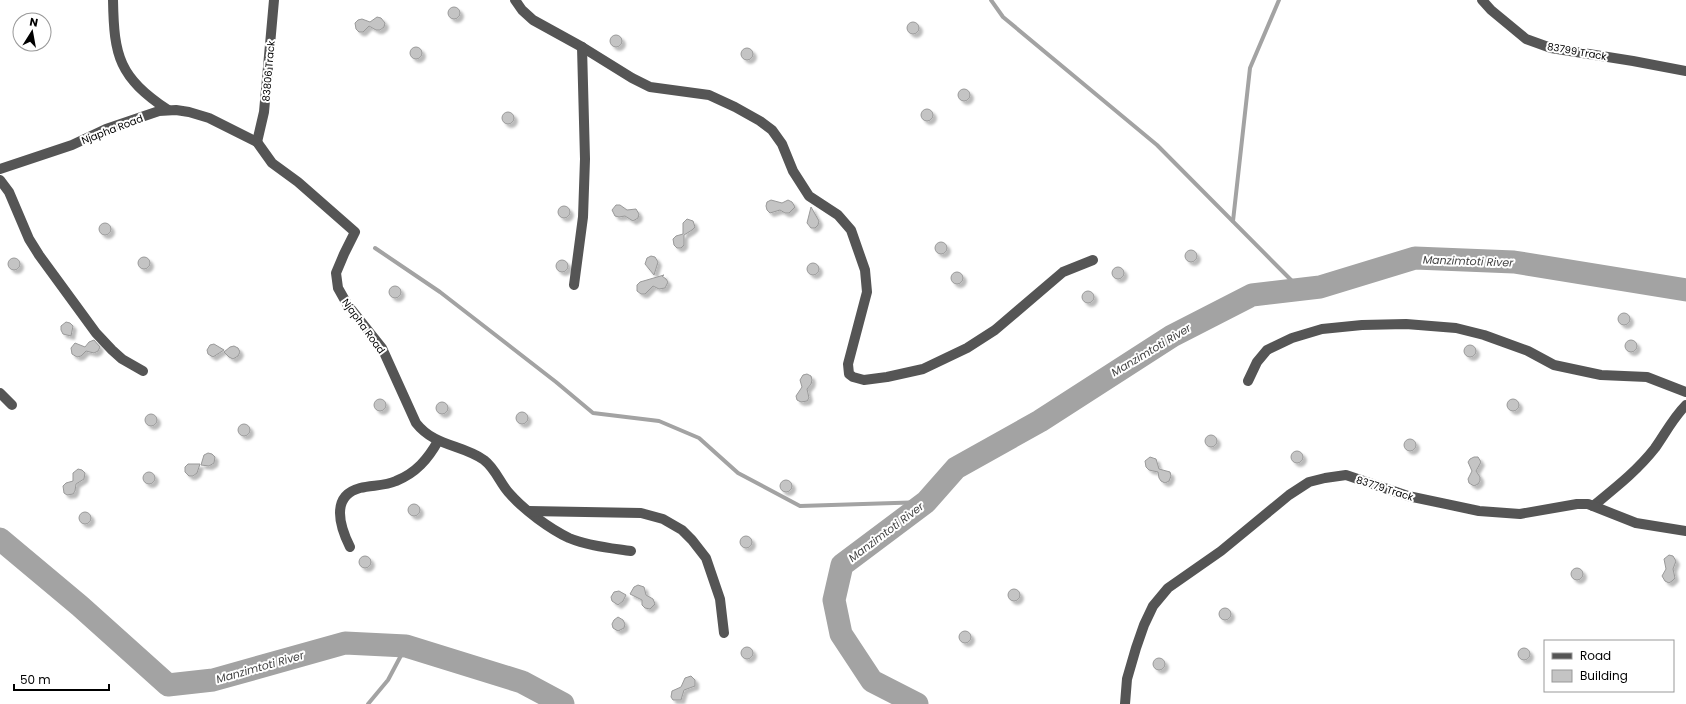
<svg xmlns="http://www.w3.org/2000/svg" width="1686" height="704" font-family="Poppins,sans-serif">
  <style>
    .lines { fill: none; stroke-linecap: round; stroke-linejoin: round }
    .stream { stroke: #a3a3a3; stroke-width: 4 }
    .river { stroke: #a3a3a3; stroke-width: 23 }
    .building { fill: #c4c4c4; stroke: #999; filter: url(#shadow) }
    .minor { stroke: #555; stroke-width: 10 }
    .labels { text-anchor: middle; stroke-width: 4; stroke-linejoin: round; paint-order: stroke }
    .street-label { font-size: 10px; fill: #000; stroke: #fff }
    .water-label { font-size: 11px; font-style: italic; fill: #444; stroke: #fff }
  </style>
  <defs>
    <filter id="shadow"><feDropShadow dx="3.5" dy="3.5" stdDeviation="1" flood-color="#0004"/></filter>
  </defs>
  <rect width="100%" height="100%" fill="#fff"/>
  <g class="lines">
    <!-- stream -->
    <g class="stream">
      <path d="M991 0 1003 17 1157 145 1300 289"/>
      <path d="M1233 221 1250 68 1279 0"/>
      <path d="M375 248 440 292 556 382 593 413 659 421 699 438 738 473 800 506 926 502"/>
      <path d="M368 704 388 680 406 646"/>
    </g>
    <!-- river -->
    <g class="river">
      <path d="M0 539 80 606 168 685 213 680 345 643 406 646 522 682 563 704"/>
      <path d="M917 704 872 681 841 634 834 600 842 565 926 502 956 468 1040 421 1172 336 1252 295 1320 287 1415 258 1514 262 1686 290"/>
    </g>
  </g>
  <!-- building -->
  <g class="building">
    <circle cx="454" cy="13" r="6"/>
    <path d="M377 17 381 18 385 23 384 27 380 30H376L369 26 363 32H359L356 29 355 23 358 20 362 19 370 22Z"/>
    <circle cx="913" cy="28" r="6"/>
    <circle cx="616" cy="41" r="6"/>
    <circle cx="416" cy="53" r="6"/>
    <circle cx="747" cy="54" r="6"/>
    <circle cx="964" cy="95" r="6"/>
    <circle cx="927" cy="115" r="6"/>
    <circle cx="508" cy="118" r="6"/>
    <path d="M771 200 782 203 788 200 792 202 795 207 789 213H785L780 210 770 213 767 210 766 206 767 202Z"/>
    <path d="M616 205H620L627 210 636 209 639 214 638 218 633 221 625 216 619 217 615 216 612 210Z"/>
    <circle cx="564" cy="212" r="6"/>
    <path d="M811 207 819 221 818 225 815 228H811L807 223Z"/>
    <path d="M687 219 693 221 695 227 692 230 684 235V245L681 248H677L674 245 673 239 676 236 683 234V223Z"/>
    <circle cx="105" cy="229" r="6"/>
    <circle cx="941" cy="248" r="6"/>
    <circle cx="1191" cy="256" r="6"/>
    <path d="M651 256 655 257 658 262 654 275 645 264 647 258Z"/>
    <circle cx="144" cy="263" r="6"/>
    <circle cx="14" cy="264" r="6"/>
    <circle cx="562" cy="266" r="6"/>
    <circle cx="813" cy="269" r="6"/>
    <circle cx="1118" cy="273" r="6"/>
    <circle cx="957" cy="278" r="6"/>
    <path d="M664 275 662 276 666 279 668 282 665 288 659 289 653 286 645 294H641L637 291V285L640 282Z"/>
    <circle cx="395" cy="292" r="6"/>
    <circle cx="1088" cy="297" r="6"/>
    <circle cx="1624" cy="319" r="6"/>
    <path d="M66 322 70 323 73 326 71 336 63 334 61 330V326Z"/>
    <circle cx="1631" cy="346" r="6"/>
    <path d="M94 340 100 347 98 351 94 353 86 351 81 356 77 357 72 354 71 348 75 343 85 347 89 342Z"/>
    <path d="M214 344 224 350 213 357 208 354 207 350 210 345Z"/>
    <circle cx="1470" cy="351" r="6"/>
    <path d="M234 346 238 348 240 352 238 356 233 359 229 357 224 352 230 347Z"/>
    <path d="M807 374 811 376 812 380 811 384 807 389 809 398 807 401 801 402 797 400 796 396 802 387 800 380 803 375Z"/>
    <circle cx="380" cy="405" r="6"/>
    <circle cx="1513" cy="405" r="6"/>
    <circle cx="442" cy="408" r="6"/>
    <circle cx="522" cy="418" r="6"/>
    <circle cx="151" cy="420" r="6"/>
    <circle cx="244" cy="430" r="6"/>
    <circle cx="1211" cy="441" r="6"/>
    <circle cx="1410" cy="445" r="6"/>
    <circle cx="1297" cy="457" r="6"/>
    <path d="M208 453 212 454 215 457 214 463 209 466 201 465 204 455Z"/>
    <path d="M1150 457 1156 459 1159 469 1170 472 1171 476 1169 481 1165 483 1161 481 1159 478 1158 472 1149 470 1146 467 1145 461Z"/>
    <path d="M1474 457H1478L1481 462 1476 471 1480 477V481L1478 484 1474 486 1469 483 1468 479 1472 471 1468 462 1470 459Z"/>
    <path d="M188 464H200L197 473 193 476H189L185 472V467Z"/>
    <path d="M78 469 82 470 85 473 84 479 76 484 75 491 73 494 67 495 64 493 63 486 66 483 73 481V473Z"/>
    <circle cx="149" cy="478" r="6"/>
    <circle cx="786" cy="486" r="6"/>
    <circle cx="414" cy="510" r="6"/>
    <circle cx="85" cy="518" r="6"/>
    <circle cx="746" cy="542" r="6"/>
    <path d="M1669 555 1673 556 1676 561 1673 569 1675 578 1672 581 1669 583 1665 581 1662 576 1666 569 1664 559Z"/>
    <circle cx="365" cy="562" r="6"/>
    <circle cx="1577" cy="574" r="6"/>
    <path d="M638 585 644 587 646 595 653 599 655 604 650 609 645 608 642 605V600L630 594 634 587Z"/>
    <circle cx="1014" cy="595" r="6"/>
    <path d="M619 591 626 595 623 601 618 605 612 601 611 597 614 592Z"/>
    <circle cx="1225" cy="614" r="6"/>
    <path d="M618 617 623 620 625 624 624 628 618 631 613 628 612 624 614 620Z"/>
    <circle cx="965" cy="637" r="6"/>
    <circle cx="747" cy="653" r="6"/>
    <circle cx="1524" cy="654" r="6"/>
    <circle cx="1159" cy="664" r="6"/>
    <path d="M691 676 695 680V686L684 690 681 700H673L671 697 672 691 681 687 685 678Z"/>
  </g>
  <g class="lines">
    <!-- minor -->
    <g class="minor">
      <path d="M113 0C114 57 119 77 168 110"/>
      <path d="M515 0 522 10 533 20 582 47 632 78 650 87 709 95 735 107 760 121 772 130 782 144 793 171 809 196 838 215 851 230 865 270 867 292 848 364 849 374 853 377 864 380 887 377 923 369 967 348 995 330 1063 272 1093 260"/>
      <path d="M1482 0 1491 10 1526 39 1551 48 1633 61 1686 71"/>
      <path d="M257 142 264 112 274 0"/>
      <path d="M0 169 72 145 106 129 159 111 176 110 189 112 209 118 257 142 272 163 298 182 355 232 344 254 336 273 338 288 347 304 382 348 416 423C435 447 461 444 484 460 496 469 500 484 510 494 524 510 550 529 569 538 588 546 611 548 631 551"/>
      <path d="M0 180 9 192 29 239 39 255 96 333 112 350 122 359 143 371"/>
      <path d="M574 285 583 217 585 159 582 47"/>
      <path d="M1248 381 1257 362 1267 350 1292 338 1322 329 1362 325 1406 324 1456 328 1484 335 1528 351 1554 365 1601 375 1647 377 1686 392"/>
      <path d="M0 393 12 405"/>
      <path d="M1593 506C1615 488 1637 471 1655 448 1665 434 1673 418 1686 405"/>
      <path d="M529 511 641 513 663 519 682 530 692 540 706 558 720 599 724 633"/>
      <path d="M350 547C340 527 330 496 360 488 372 485 385 486 396 481 416 473 428 459 438 441"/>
      <path d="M1125 704 1127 679 1136 648 1144 625 1153 606 1168 588 1221 551 1289 495 1309 482 1325 478 1346 475 1408 496 1479 511 1520 514 1577 504H1588L1636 523 1686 531"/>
    </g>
  </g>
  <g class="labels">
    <!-- street labels -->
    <g class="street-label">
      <text transform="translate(1577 51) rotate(10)" y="4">83799 Track</text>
      <text transform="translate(268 71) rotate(-85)" y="4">83806 Track</text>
      <text transform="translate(112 129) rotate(-21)" y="4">Njapha Road</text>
      <text transform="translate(364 326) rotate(54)" y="4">Njapha Road</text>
      <text transform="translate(1385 488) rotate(18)" y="4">83779 Track</text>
    </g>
    <!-- water labels -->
    <g class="water-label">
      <text transform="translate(1468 261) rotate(2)" y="4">Manzimtoti River</text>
      <text transform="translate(1151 350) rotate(-31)" y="4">Manzimtoti River</text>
      <text transform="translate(886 532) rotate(-37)" y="4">Manzimtoti River</text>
      <text transform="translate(260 667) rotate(-16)" y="4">Manzimtoti River</text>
    </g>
  </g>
  <!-- legend -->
  <rect x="1544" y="640" width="130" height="52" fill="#ffffff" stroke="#999999"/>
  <rect x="1552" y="653" width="20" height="6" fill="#555555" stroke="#999999"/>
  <text x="1580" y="660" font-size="12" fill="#000000">Road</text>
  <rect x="1552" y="670" width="20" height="12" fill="#c4c4c4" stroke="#999999"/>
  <text x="1580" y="680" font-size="12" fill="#000000">Building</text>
  <!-- north arrow -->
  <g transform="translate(32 32) rotate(11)"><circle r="19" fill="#ffffff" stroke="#999999"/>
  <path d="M0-3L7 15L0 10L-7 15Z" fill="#000000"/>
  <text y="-6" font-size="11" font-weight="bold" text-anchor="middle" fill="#000000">N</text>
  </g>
  <!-- scale -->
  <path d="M14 684v6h95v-6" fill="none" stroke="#000000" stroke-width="2"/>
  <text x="20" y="684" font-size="12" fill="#000000" stroke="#ffffff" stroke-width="3" paint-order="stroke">50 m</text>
</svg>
